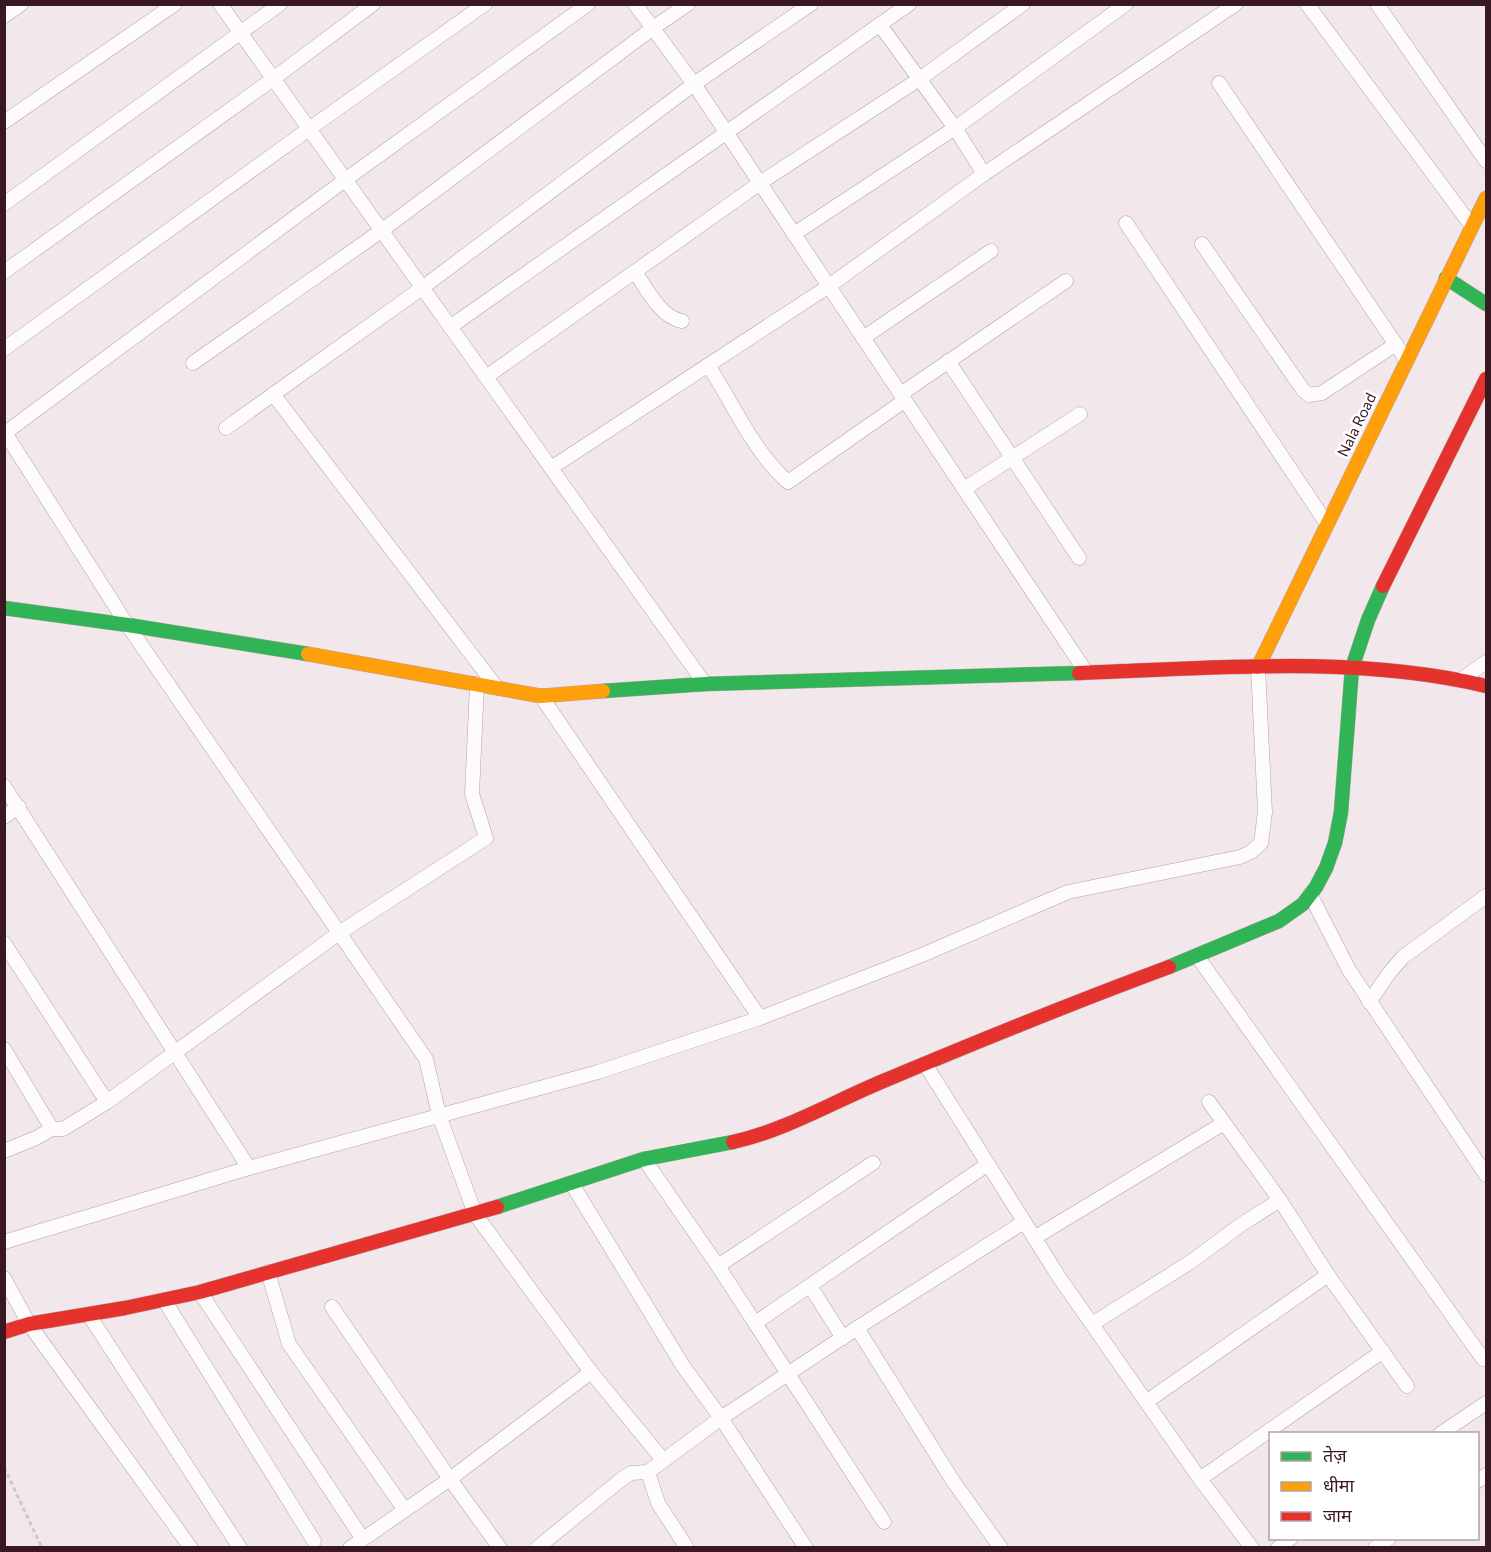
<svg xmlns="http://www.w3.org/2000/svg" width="1491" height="1552" font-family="Commissioner,'Noto Sans Devanagari',sans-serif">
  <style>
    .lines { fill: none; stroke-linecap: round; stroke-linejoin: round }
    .street-casing { stroke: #b5a1a7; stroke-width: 15 }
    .fast-casing { stroke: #b5a1a7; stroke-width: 15 }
    .slow-casing { stroke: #b5a1a7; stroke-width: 15 }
    .jam-casing { stroke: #b5a1a7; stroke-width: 15 }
    .path { stroke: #cfc8c9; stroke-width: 3; stroke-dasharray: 4.5 3; stroke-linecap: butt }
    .street { stroke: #fdfbfc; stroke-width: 14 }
    .fast { stroke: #30b455; stroke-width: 14 }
    .slow { stroke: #ff9f0a; stroke-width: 14 }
    .jam { stroke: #e5322d; stroke-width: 14 }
    .labels { text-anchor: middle; stroke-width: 5; stroke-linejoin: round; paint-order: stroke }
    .street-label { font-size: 15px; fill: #391822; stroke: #fff }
  </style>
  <rect width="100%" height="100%" fill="#f2e7ea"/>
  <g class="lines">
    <defs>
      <g id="street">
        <path d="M220 4 705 684"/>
        <path d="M635 4 694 84 1086 672"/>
        <path d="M1307 4 1471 225"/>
        <path d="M1377 4 1486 161"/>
        <path d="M4 16 21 4"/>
        <path d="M880 25 955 128 984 174"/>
        <path d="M1219 83 1407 361"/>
        <path d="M4 122 175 4"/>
        <path d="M4 204 280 4"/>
        <path d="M1126 223 1327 524"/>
        <path d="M794 234 955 128 1126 4"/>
        <path d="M1202 244 1303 390 1309 395 1322 393 1396 344"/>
        <path d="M4 272 273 79 373 4"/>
        <path d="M635 272C647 289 660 317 682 321"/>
        <path d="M450 327 909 4"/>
        <path d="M863 338 991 251"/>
        <path d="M4 349 309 129 485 4"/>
        <path d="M948 361 1079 558"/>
        <path d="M193 363 381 231 653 28 688 4"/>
        <path d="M708 365C732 402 755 454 788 482L904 401 901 394 1066 281"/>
        <path d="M486 377 760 183 921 78 1023 4"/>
        <path d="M273 394 497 688"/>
        <path d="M226 428 422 288 694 84 811 4"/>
        <path d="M4 431 124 620 426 1059 439 1115 475 1214 591 1372 663 1460"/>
        <path d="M5 433 345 180 588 4"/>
        <path d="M551 468 829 286 984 174 1236 4"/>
        <path d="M964 489 1080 414"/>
        <path d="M1462 679 1486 662"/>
        <path d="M541 696 760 1018"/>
        <path d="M4 786 249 1168"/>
        <path d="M4 817 19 807"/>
        <path d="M1310 894 1349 970 1486 1175"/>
        <path d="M4 943 107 1102"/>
        <path d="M1197 956 1483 1359 1486 1356"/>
        <path d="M1369 1002 1390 972 1403 957 1486 896"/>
        <path d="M4 1049 52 1129"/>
        <path d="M925 1064 1059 1277 1200 1479 1252 1548"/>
        <path d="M1209 1102 1280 1200 1328 1275 1407 1386"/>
        <path d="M4 1151 36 1138 52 1129H63L107 1102 339 933 486 838 472 794 477 684"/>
        <path d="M644 1159 718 1266 884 1522"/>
        <path d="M572 1184 683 1366 721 1418 806 1548"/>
        <path d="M1034 1238 1224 1123"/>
        <path d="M4 1242 249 1168 598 1072 760 1018 922 955 1068 892 1240 857 1251 852 1261 843 1265 812 1258 667"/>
        <path d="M718 1266 873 1163"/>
        <path d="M268 1272 289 1344 404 1509"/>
        <path d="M4 1278 29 1324 191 1548"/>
        <path d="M810 1286 843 1338"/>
        <path d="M200 1292 362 1538"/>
        <path d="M164 1300 314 1541"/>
        <path d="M332 1307 450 1479 500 1548"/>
        <path d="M89 1315 240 1548"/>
        <path d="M755 1323 988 1164"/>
        <path d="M1092 1324 1192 1261 1242 1224 1280 1200"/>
        <path d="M857 1328 953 1481 1001 1548"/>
        <path d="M1146 1402 1328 1275"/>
        <path d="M1440 1434 1486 1403"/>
        <path d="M648 1472 658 1503 687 1548"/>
        <path d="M1200 1479 1383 1351"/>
        <path d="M1478 1481 1486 1475"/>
        <path d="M350 1548 450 1479 591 1372"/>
        <path d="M537 1548 623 1478 631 1473 648 1472 721 1418 857 1328 1024 1222"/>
        <path d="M1278 1548 1291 1538"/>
        <path d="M1375 1548 1389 1538"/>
      </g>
      <g id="fast">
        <path d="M1446 278 1486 304"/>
        <path d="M4 608 128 625 308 654"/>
        <path d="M603 691 705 684 1079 673"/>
        <path d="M1169 967 1279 921 1303 904 1316 887 1326 868 1335 843 1341 812 1352 668 1368 620 1383 586"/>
        <path d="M497 1207 644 1159 733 1142"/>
      </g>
      <g id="slow">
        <path d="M308 654 541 696 603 691"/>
        <path d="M1258 667 1486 198"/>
      </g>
      <g id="jam">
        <path d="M1383 586 1486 379"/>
        <path d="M1079 673C1211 668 1357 655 1486 686"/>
        <path d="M733 1142C786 1130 831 1103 881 1082 976 1042 1072 1003 1169 967"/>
        <path d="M4 1332 29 1324 125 1308 200 1292 497 1207"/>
      </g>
    </defs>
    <!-- street casing -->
    <use href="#street" class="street-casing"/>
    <!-- fast casing -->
    <use href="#fast" class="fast-casing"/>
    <!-- slow casing -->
    <use href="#slow" class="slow-casing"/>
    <!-- jam casing -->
    <use href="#jam" class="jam-casing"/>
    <!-- path -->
    <path class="path" d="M4 1467 42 1548"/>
    <!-- street -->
    <use href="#street" class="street"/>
    <!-- fast -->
    <use href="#fast" class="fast"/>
    <!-- slow -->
    <use href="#slow" class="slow"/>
    <!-- jam -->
    <use href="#jam" class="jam"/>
  </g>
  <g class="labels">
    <!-- street labels -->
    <g class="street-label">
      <text transform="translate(1357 425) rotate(-64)" y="5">Nala Road</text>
    </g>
  </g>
  <!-- border -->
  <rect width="1491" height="1552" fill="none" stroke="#391822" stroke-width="12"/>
  <!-- legend -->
  <rect x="1269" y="1432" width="210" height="108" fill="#ffffff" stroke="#b0a3a7" stroke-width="1.5"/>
  <rect x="1281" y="1452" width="30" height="9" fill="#30b455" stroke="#b0a3a7" stroke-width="1.5"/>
  <text x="1323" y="1462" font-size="18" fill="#391822">तेज़</text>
  <rect x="1281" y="1482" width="30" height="9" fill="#ff9f0a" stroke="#b0a3a7" stroke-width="1.5"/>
  <text x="1323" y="1492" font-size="18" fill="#391822">धीमा</text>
  <rect x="1281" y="1512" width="30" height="9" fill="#e5322d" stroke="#b0a3a7" stroke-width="1.5"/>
  <text x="1323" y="1522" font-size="18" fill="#391822">जाम</text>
</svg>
